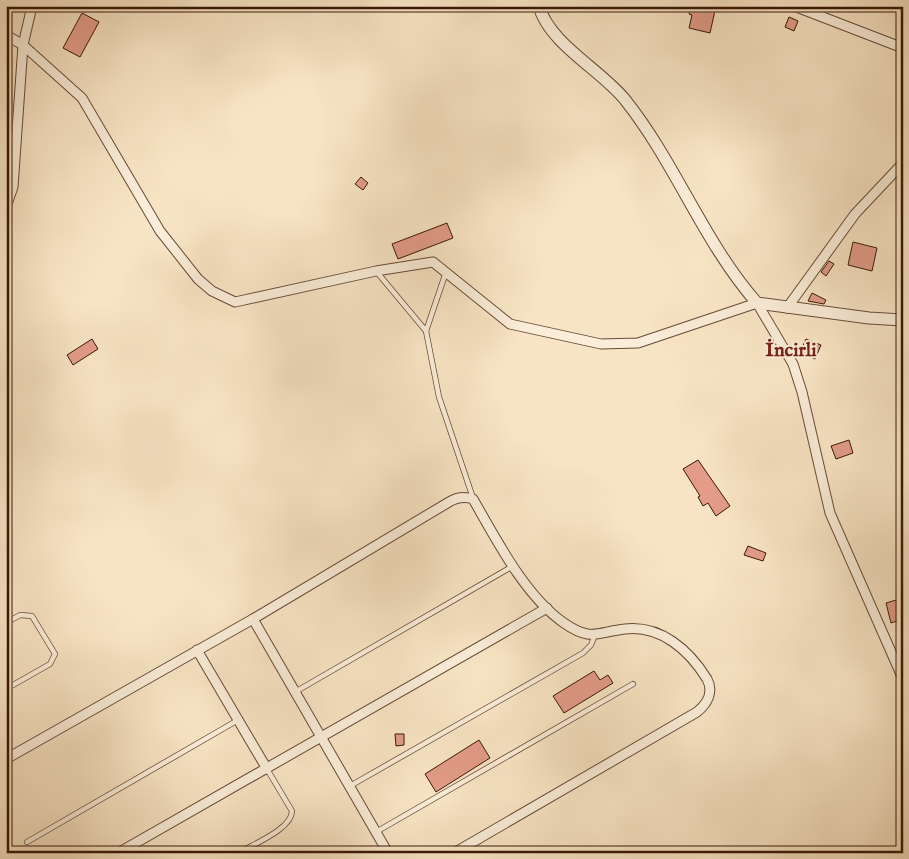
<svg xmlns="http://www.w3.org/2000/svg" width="909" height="859" font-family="'IM FELL English',serif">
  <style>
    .building { fill: #e39c88; stroke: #381707 }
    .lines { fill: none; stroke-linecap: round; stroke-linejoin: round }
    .service-casing { stroke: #684a36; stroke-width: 6 }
    .minor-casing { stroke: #684a36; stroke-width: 11 }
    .tertiary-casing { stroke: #684a36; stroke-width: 13 }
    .service { stroke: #faedd9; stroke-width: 4.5 }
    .minor { stroke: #faedd9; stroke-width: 9 }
    .tertiary { stroke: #faedd9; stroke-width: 11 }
    .labels { text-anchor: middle; stroke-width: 4; stroke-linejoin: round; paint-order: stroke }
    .neighbourhood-label { font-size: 20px; font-weight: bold; fill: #7a1f14; stroke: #faedd9 }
  </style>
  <rect width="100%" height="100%" fill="#f8e4c4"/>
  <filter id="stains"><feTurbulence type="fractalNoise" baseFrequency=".004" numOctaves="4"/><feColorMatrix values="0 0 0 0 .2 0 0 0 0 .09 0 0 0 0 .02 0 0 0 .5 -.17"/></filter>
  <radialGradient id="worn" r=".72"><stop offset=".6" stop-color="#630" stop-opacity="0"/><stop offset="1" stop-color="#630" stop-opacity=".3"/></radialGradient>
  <!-- building -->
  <g class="building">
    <path d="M691 6H716L710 33 689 28 692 15 689 14Z"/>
    <path d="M82 13 99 22 80 57 63 48Z"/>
    <path d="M789 17 798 21 794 31 785 27Z"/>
    <path d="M361 177 368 183 363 190 355 184Z"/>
    <path d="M447 223 453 238 398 259 392 244Z"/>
    <path d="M853 242 877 248 872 271 848 265Z"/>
    <path d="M829 261 834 264 826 276 821 272Z"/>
    <path d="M812 293 826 300 824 304 808 301Z"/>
    <path d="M92 339 98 349 73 365 67 355Z"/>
    <path d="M806 339 821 345 815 359 800 352Z"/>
    <path d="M849 440 853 453 836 459 831 446Z"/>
    <path d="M698 460 730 506 716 516 708 503 703 506 698 497 700 496 683 469Z"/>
    <path d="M748 546 766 553 763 561 744 555Z"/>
    <path d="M903 598V619L891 623 886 603Z"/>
    <path d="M594 671 600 680 608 675 613 683 564 713 553 696Z"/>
    <path d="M395 734H404V745L396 746Z"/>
    <path d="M479 740 490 758 436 792 425 774Z"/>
  </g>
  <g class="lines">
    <defs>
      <g id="service">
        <path d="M376 271 426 331 446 272"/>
        <path d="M426 331 439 397 473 498"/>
        <path d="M6 623 20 615 32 616 55 654 50 664 6 689"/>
        <path d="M295 692 513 566"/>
        <path d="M350 786 583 653 591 645 595 635"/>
        <path d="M376 832 633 684"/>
        <path d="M27 842 238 720"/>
        <path d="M239 853C253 844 292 829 292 811L267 769"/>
      </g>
      <g id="minor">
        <path d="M794 6 903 48"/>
        <path d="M6 35 23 45 82 98 160 231 198 279 212 291 235 302 376 271 433 262 510 324 601 344 638 343 757 303 793 364 802 392 830 513 903 679"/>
        <path d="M6 207 13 187 23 45 32 6"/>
        <path d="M787 308 855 214 903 163"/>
        <path d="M253 619 388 853"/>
        <path d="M197 650 267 769"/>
        <path d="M6 759 253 619 449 502C457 497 464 496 473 499 496 539 525 596 564 623 591 642 597 632 625 629 661 625 689 650 707 679 714 692 707 704 697 712L454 853"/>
        <path d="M118 853 547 608"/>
        <path d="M899 853 903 851"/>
      </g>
      <path id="tertiary" d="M539 6C549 44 603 71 626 101 676 164 704 243 757 303L869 318 903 320"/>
    </defs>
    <!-- service casing -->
    <use href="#service" class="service-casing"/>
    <!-- minor casing -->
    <use href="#minor" class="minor-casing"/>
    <!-- tertiary casing -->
    <use href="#tertiary" class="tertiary-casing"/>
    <!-- service -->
    <use href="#service" class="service"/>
    <!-- minor -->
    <use href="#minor" class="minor"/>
    <!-- tertiary -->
    <use href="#tertiary" class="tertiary"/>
  </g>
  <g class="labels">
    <!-- neighbourhood labels -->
    <g class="neighbourhood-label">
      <text x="791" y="356">İncirli</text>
    </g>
  </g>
  <!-- margin -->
  <rect width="909" height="859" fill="none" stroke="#f8e4c4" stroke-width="25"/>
  <rect x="8" y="8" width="894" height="844" fill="none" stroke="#381707" stroke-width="2.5"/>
  <rect x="12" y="12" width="884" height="834" fill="none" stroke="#381707"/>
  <rect width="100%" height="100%" filter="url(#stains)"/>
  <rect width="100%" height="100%" fill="url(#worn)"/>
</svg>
